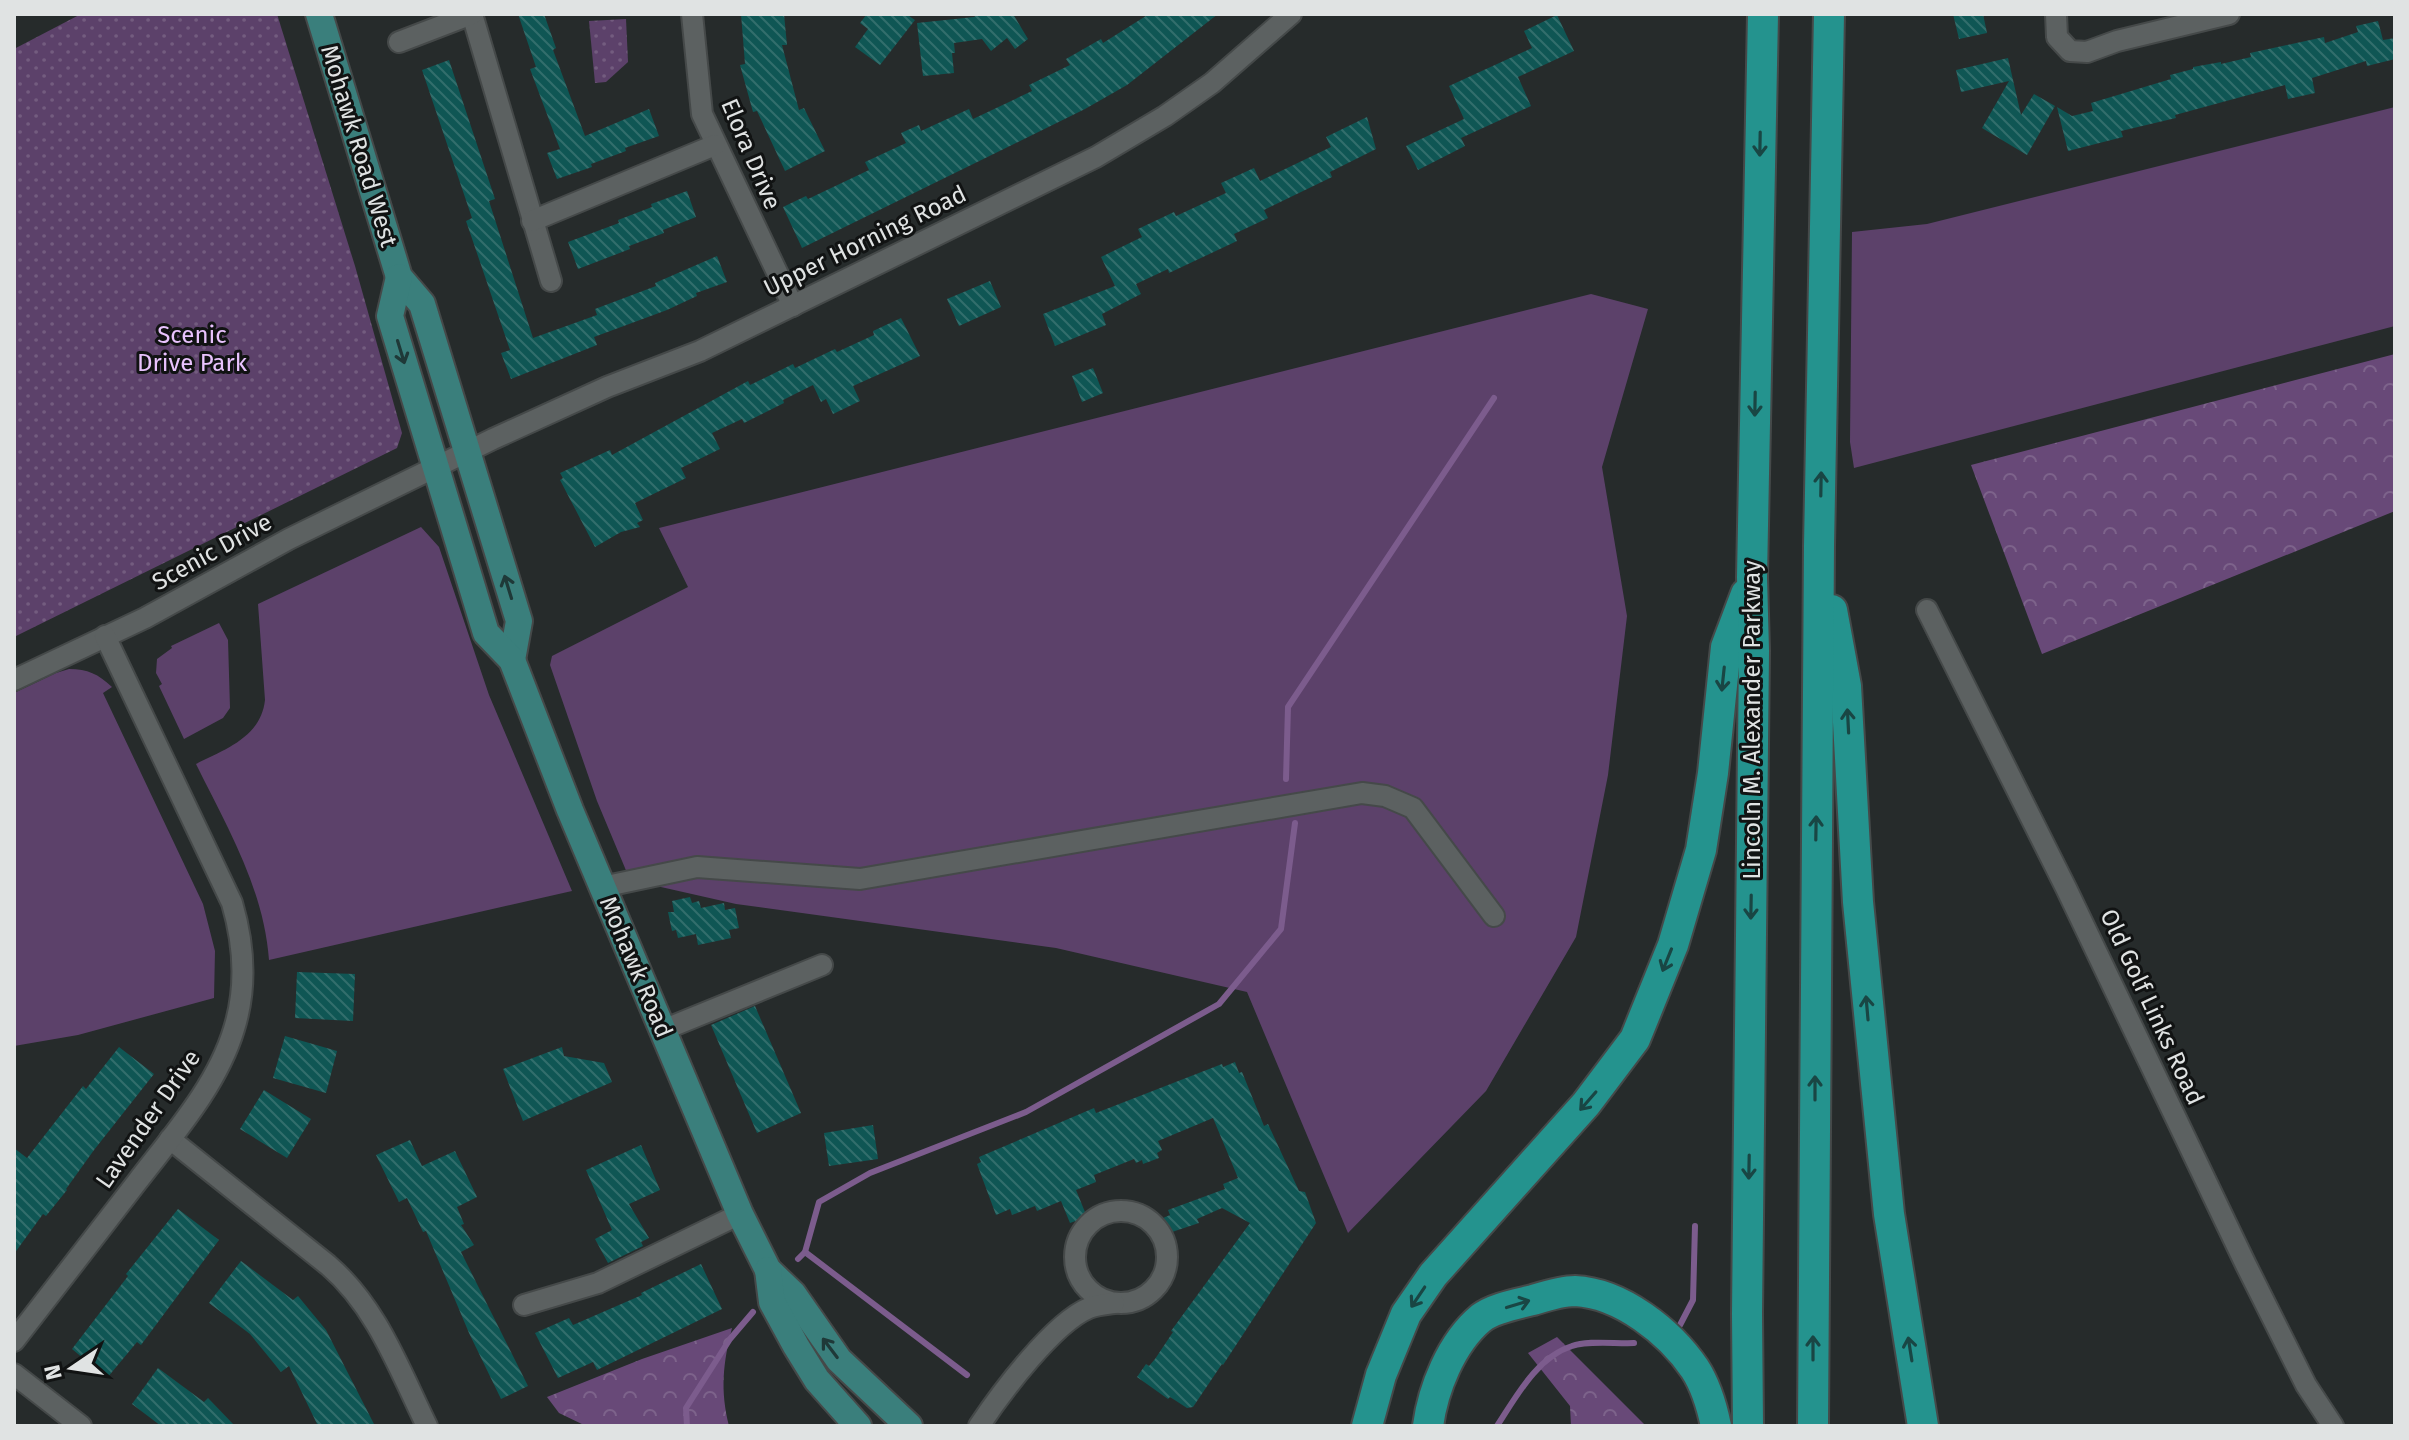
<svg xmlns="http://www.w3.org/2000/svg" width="2409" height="1440" font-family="'Fira Sans',sans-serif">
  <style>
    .grass { fill: #5c416a }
    .forest { fill: url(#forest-crowns) }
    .park { fill: url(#park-dots) }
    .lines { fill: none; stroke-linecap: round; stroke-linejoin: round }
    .stream { stroke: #7c5c8d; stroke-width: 6 }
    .building { fill: url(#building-back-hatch) }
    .minor-casing { stroke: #454949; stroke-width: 24 }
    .major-casing { stroke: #454949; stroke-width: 30 }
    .highway-casing { stroke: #454949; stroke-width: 34 }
    .minor { stroke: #5c6161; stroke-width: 20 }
    .major { stroke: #3a7f7c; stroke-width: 26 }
    .highway { stroke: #24938e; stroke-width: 30 }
    .oneway { stroke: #194644 }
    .oneway2 { stroke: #1f3938 }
    .labels { text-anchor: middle; stroke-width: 6; stroke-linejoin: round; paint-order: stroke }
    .street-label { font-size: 24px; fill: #e0e3e3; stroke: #111313 }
    .park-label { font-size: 24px; fill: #e9c3fe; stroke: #111313 }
  </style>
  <defs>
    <pattern id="forest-crowns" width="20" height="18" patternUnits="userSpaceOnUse" patternTransform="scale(2)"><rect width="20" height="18" fill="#684978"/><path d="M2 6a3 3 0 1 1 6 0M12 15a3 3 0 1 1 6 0" fill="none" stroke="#7d638b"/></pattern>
    <pattern id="park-dots" width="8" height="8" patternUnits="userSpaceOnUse" patternTransform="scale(2)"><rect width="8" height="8" fill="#5c416a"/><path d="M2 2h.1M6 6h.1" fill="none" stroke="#735c7f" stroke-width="1.8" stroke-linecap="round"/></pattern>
    <pattern id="building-back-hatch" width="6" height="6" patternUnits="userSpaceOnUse" patternTransform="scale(2)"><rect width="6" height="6" fill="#0f5654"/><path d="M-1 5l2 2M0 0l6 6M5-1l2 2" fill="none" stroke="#326e6c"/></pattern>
  </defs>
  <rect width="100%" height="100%" fill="#262b2b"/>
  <!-- grass -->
  <g class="grass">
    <path d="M2395 107V326L1854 468 1850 442 1852 232 1927 224Z"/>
    <path d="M1591 294 1648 309 1602 467 1627 616 1608 775 1576 937 1486 1091 1348 1233 1247 992 1056 948 736 904 630 880 597 801 550 665 552 656 688 587 659 528Z"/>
    <path d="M421 527 439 547 489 695 572 891 269 960C264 889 227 827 196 764 226 749 261 737 265 700L258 604Z"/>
    <path d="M219 623 228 640 230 708 223 718 184 739 159 686 162 684 156 673 157 659 172 648 171 646Z"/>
    <path d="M69 669C88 669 98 674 112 687L103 693 203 904 215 951 214 998 78 1035 14 1046V693L56 673Z"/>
  </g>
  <!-- forest -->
  <g class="forest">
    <path d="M2395 354V511L2042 654 1971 465Z"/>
    <path d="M732 1328C723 1363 720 1390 729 1426H586L559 1413 547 1397 642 1359Z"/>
    <path d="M1557 1337 1645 1425 1644 1426H1571L1570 1406 1528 1353Z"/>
  </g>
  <!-- park -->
  <g class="park">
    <path d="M81 14H277L355 266 402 433 397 448 14 637V49Z"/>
    <path d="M626 19 628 62 606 82 595 83 589 21Z"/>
  </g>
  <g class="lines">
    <!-- stream -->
    <g class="stream">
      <path d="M1286 779 1288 707 1494 398"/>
      <path d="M805 1252 967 1375"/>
      <path d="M798 1259 805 1252 819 1202 870 1173 1026 1112 1219 1004 1281 929 1295 823"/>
      <path d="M1680 1325 1693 1300 1695 1226"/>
      <path d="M687 1426 686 1408 730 1339 753 1312"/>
      <path d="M1497 1426C1516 1397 1537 1357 1572 1346 1587 1340 1617 1344 1634 1343"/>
    </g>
  </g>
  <!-- building -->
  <g class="building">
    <path d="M518 14H544L556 48 553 50 585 136 649 109 659 136 625 148 626 151 591 164 592 167 557 179 547 153 560 149 530 69 536 67Z"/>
    <path d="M741 14H784L787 45H782L799 110 804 108 825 151 785 171 757 111 753 112 740 65 745 64Z"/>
    <path d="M867 14H906L915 20 880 65 855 47 868 29 860 23Z"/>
    <path d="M978 14H1013L1028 39 1015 49 1007 38 991 51 982 39 954 43 955 53H952L954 73 923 76 917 23 974 17Z"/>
    <path d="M1149 14H1218L1127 85 1085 109 802 248 783 207 806 196 808 199 869 170 865 162 906 143 901 133 919 125 921 131 969 109 973 119 1032 91 1029 85 1070 65 1066 59 1101 39 1103 43Z"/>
    <path d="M1953 14H1983L1987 33 1959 39Z"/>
    <path d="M1557 15 1574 51 1518 77 1531 106 1461 138 1465 146 1418 170 1406 146 1464 119 1449 86 1532 48 1524 31Z"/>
    <path d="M2378 21 2383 40 2395 38V59L2367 66 2366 61 2312 78 2315 93 2288 99 2285 85 2175 115 2176 118 2121 131 2123 137 2068 151 2057 107 2072 116 2093 111 2091 103 2171 79 2170 75 2193 69V67L2221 62V64L2251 57 2250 53 2324 37 2325 43 2358 32 2356 26Z"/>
    <path d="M2008 58 2021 115 2034 94 2055 106 2027 155 1982 128 2009 81 1961 92 1956 70Z"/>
    <path d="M449 60 495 199 489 201 533 338 597 315 595 309 656 286 655 283 717 256 727 282 696 293 697 296 667 310 594 337 597 345 511 379 501 353 510 350 466 221 472 218 422 70Z"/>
    <path d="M1367 117 1376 149 1330 172 1332 177 1264 210 1268 218 1234 234 1237 241 1169 273 1168 269 1136 284 1141 294 1102 314 1106 325 1055 346 1043 314 1115 286 1101 257 1142 237 1138 229 1174 212 1176 216 1226 193 1221 183 1254 168 1260 181 1331 147 1326 137Z"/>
    <path d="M687 191 696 217 663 230 664 233 629 246 630 249 578 269 568 242 619 223 618 220 652 207 651 204Z"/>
    <path d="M990 281 1001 307 959 326 947 299Z"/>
    <path d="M901 318 920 356 853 386 860 401 833 414 826 399 821 402 813 385 783 400 784 403 744 423 742 419 712 433 720 449 681 468 686 478 635 503 643 520 637 523 640 527 621 532 595 547 560 480 563 478 560 473 610 450 612 455 748 381 750 385 793 364 795 368 835 349 837 352 874 335 873 331Z"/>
    <path d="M1093 368 1103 393 1082 402 1072 376Z"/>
    <path d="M690 897 692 903 699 901 701 908 724 903 725 910 735 908 739 928 729 930 731 938 698 945 696 934 678 938 676 930 672 931 668 912H674L672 901Z"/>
    <path d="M297 972 355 974 353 1021 295 1018Z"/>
    <path d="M755 1006 801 1113 757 1133 711 1025Z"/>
    <path d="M285 1036 337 1051 326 1093 273 1078Z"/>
    <path d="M119 1047 154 1074 94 1150 66 1189 67 1190 46 1216 43 1214 14 1254V1148L27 1158 83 1086 86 1089Z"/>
    <path d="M562 1047 564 1056 604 1063 612 1082 523 1121 503 1069Z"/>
    <path d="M1235 1062 1239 1073 1242 1072 1264 1126 1268 1124 1299 1191 1305 1192 1316 1223 1223 1365 1222 1364 1193 1407 1187 1408 1170 1397 1168 1399 1137 1377 1146 1364 1149 1366 1155 1359 1173 1332 1171 1331 1250 1223 1222 1208 1197 1219 1199 1223 1169 1233 1163 1218 1170 1215 1168 1210 1225 1189 1223 1184 1238 1178 1213 1118 1158 1141 1162 1150 1157 1153 1159 1158 1143 1164 1142 1160 1136 1163 1134 1159 1094 1175 1096 1182 1076 1190 1087 1217 1070 1223 1061 1201 1037 1211 1035 1206 1012 1215 1010 1209 996 1215 977 1164 981 1162 979 1157 1094 1108 1096 1113 1222 1064 1223 1067Z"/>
    <path d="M264 1090 311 1119 287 1158 240 1129Z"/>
    <path d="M873 1125 878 1159 829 1166 824 1133Z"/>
    <path d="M410 1140 422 1166 455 1151 477 1197 457 1207 464 1224 461 1225 474 1245 461 1252 528 1386 501 1399 469 1333 426 1231 423 1232 407 1198 399 1202 376 1155Z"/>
    <path d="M641 1145 660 1190 629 1204 649 1238 641 1242 643 1246 608 1263 595 1239 612 1230 586 1170Z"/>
    <path d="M178 1209 219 1240 141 1345 137 1342 107 1378 72 1349 128 1276 126 1274Z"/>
    <path d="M241 1261 293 1300 298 1296 326 1330 375 1426H318L289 1366 281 1372 250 1334 209 1303Z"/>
    <path d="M701 1264 722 1309 597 1370 593 1362 558 1378 535 1333 569 1318 573 1325 642 1295 641 1293Z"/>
    <path d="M158 1368 204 1402 208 1398 235 1426H161L132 1404Z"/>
  </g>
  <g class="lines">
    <defs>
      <g id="minor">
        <path d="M472 14 551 281"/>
        <path d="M692 14 702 114 793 306"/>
        <path d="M2056 14 2057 37 2070 51 2087 52 2117 41 2229 14"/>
        <path d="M399 42 472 14"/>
        <path d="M532 221 715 145"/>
        <path d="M1927 610 2066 888 2246 1265 2306 1385 2333 1426"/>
        <path d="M14 680 145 618 289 539 493 439 607 387 700 351 1096 157 1165 116 1212 83 1291 14"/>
        <path d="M602 887 697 867 860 879 1362 793 1385 796 1413 808 1494 916"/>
        <path d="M663 1030 822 965"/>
        <path d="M170 1139 328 1265C377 1307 399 1369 427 1426"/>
        <circle cx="1121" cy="1257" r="46"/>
        <path d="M524 1305 598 1283 740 1214"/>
        <path d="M14 1341C55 1288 96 1235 137 1182 173 1135 217 1086 234 1029 247 987 244 944 232 903L105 636"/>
        <path d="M14 1374 81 1426"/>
        <path d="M979 1426C1001 1393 1053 1323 1089 1308 1096 1305 1106 1304 1114 1303"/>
      </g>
      <g id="major">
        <path d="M319 14 399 277 422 304 519 621 512 660"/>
        <path d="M399 277 390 316 486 633 512 660 570 810 740 1214 768 1270 793 1294 839 1360 909 1426"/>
        <path d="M768 1270 772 1302 796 1346 817 1380 858 1426"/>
      </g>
      <g id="highway">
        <path d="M1832 610 1846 686 1858 902 1889 1214 1923 1426"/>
        <path d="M1367 1426 1381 1375 1406 1314 1433 1275 1586 1104 1635 1039 1673 945 1701 850 1713 773 1726 647 1746 594"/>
        <path d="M1428 1426C1433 1389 1451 1343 1481 1318 1494 1308 1517 1304 1533 1300 1546 1296 1561 1291 1575 1291 1621 1293 1670 1332 1695 1369 1706 1386 1712 1407 1716 1426"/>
        <path d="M1748 1426 1747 1314 1754 651 1752 577 1763 14"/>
        <path d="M1813 1426 1819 546 1829 14"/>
      </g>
    </defs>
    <!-- minor casing -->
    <use href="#minor" class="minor-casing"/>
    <!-- major casing -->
    <use href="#major" class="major-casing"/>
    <!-- highway casing -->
    <use href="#highway" class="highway-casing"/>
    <!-- minor -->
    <use href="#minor" class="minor"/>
    <!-- major -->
    <use href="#major" class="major"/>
    <!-- highway -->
    <use href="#highway" class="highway"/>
  </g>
  <!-- one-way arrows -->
  <defs><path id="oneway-shaft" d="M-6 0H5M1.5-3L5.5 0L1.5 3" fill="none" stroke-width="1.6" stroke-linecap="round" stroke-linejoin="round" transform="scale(2)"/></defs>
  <g class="oneway">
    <use href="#oneway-shaft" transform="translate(1760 144) rotate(91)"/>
    <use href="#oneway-shaft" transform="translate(1755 404) rotate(91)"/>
    <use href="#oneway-shaft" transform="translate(1821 484) rotate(-89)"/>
    <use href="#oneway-shaft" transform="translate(1723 679) rotate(96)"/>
    <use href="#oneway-shaft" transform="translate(1848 721) rotate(-93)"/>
    <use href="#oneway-shaft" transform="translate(1816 828) rotate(-89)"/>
    <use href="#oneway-shaft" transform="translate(1751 907) rotate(91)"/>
    <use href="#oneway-shaft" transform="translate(1667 960) rotate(112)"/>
    <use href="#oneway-shaft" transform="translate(1867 1008) rotate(-95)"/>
    <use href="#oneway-shaft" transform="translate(1815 1088) rotate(-90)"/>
    <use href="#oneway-shaft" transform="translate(1588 1101) rotate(131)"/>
    <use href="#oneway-shaft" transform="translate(1749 1167) rotate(91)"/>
    <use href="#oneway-shaft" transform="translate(1418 1297) rotate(124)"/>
    <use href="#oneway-shaft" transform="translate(1518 1304) rotate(-17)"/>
    <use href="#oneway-shaft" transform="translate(1813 1348) rotate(-90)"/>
    <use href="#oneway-shaft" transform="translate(1910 1349) rotate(-99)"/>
  </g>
  <g class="oneway2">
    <use href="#oneway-shaft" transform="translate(401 352) rotate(73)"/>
    <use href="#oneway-shaft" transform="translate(508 587) rotate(-107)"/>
    <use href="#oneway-shaft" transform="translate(830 1348) rotate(-127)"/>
  </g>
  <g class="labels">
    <!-- street labels -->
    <g class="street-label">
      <text transform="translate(359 146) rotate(73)" y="8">Mohawk Road West</text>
      <text transform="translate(751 154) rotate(67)" y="8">Elora Drive</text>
      <text transform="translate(865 241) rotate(-26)" y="8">Upper Horning Road</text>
      <text transform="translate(212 552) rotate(-29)" y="8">Scenic Drive</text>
      <text transform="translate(1752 720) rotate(-90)" y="8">Lincoln M. Alexander Parkway</text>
      <text transform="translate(636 967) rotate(67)" y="8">Mohawk Road</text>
      <text transform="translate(2152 1007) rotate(65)" y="8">Old Golf Links Road</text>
      <text transform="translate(148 1119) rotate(-55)" y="8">Lavender Drive</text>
    </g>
    <!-- park labels -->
    <g class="park-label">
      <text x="192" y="343">Scenic<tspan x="192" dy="28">Drive Park</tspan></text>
    </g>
  </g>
  <!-- border -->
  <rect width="2409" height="1440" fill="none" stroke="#e0e3e3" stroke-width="32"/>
  <!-- north arrow -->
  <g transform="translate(72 1368) rotate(257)" stroke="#111313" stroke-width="6" paint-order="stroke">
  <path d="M0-6L14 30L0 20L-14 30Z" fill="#e0e3e3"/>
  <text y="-12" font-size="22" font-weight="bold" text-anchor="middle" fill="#e0e3e3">N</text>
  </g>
</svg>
